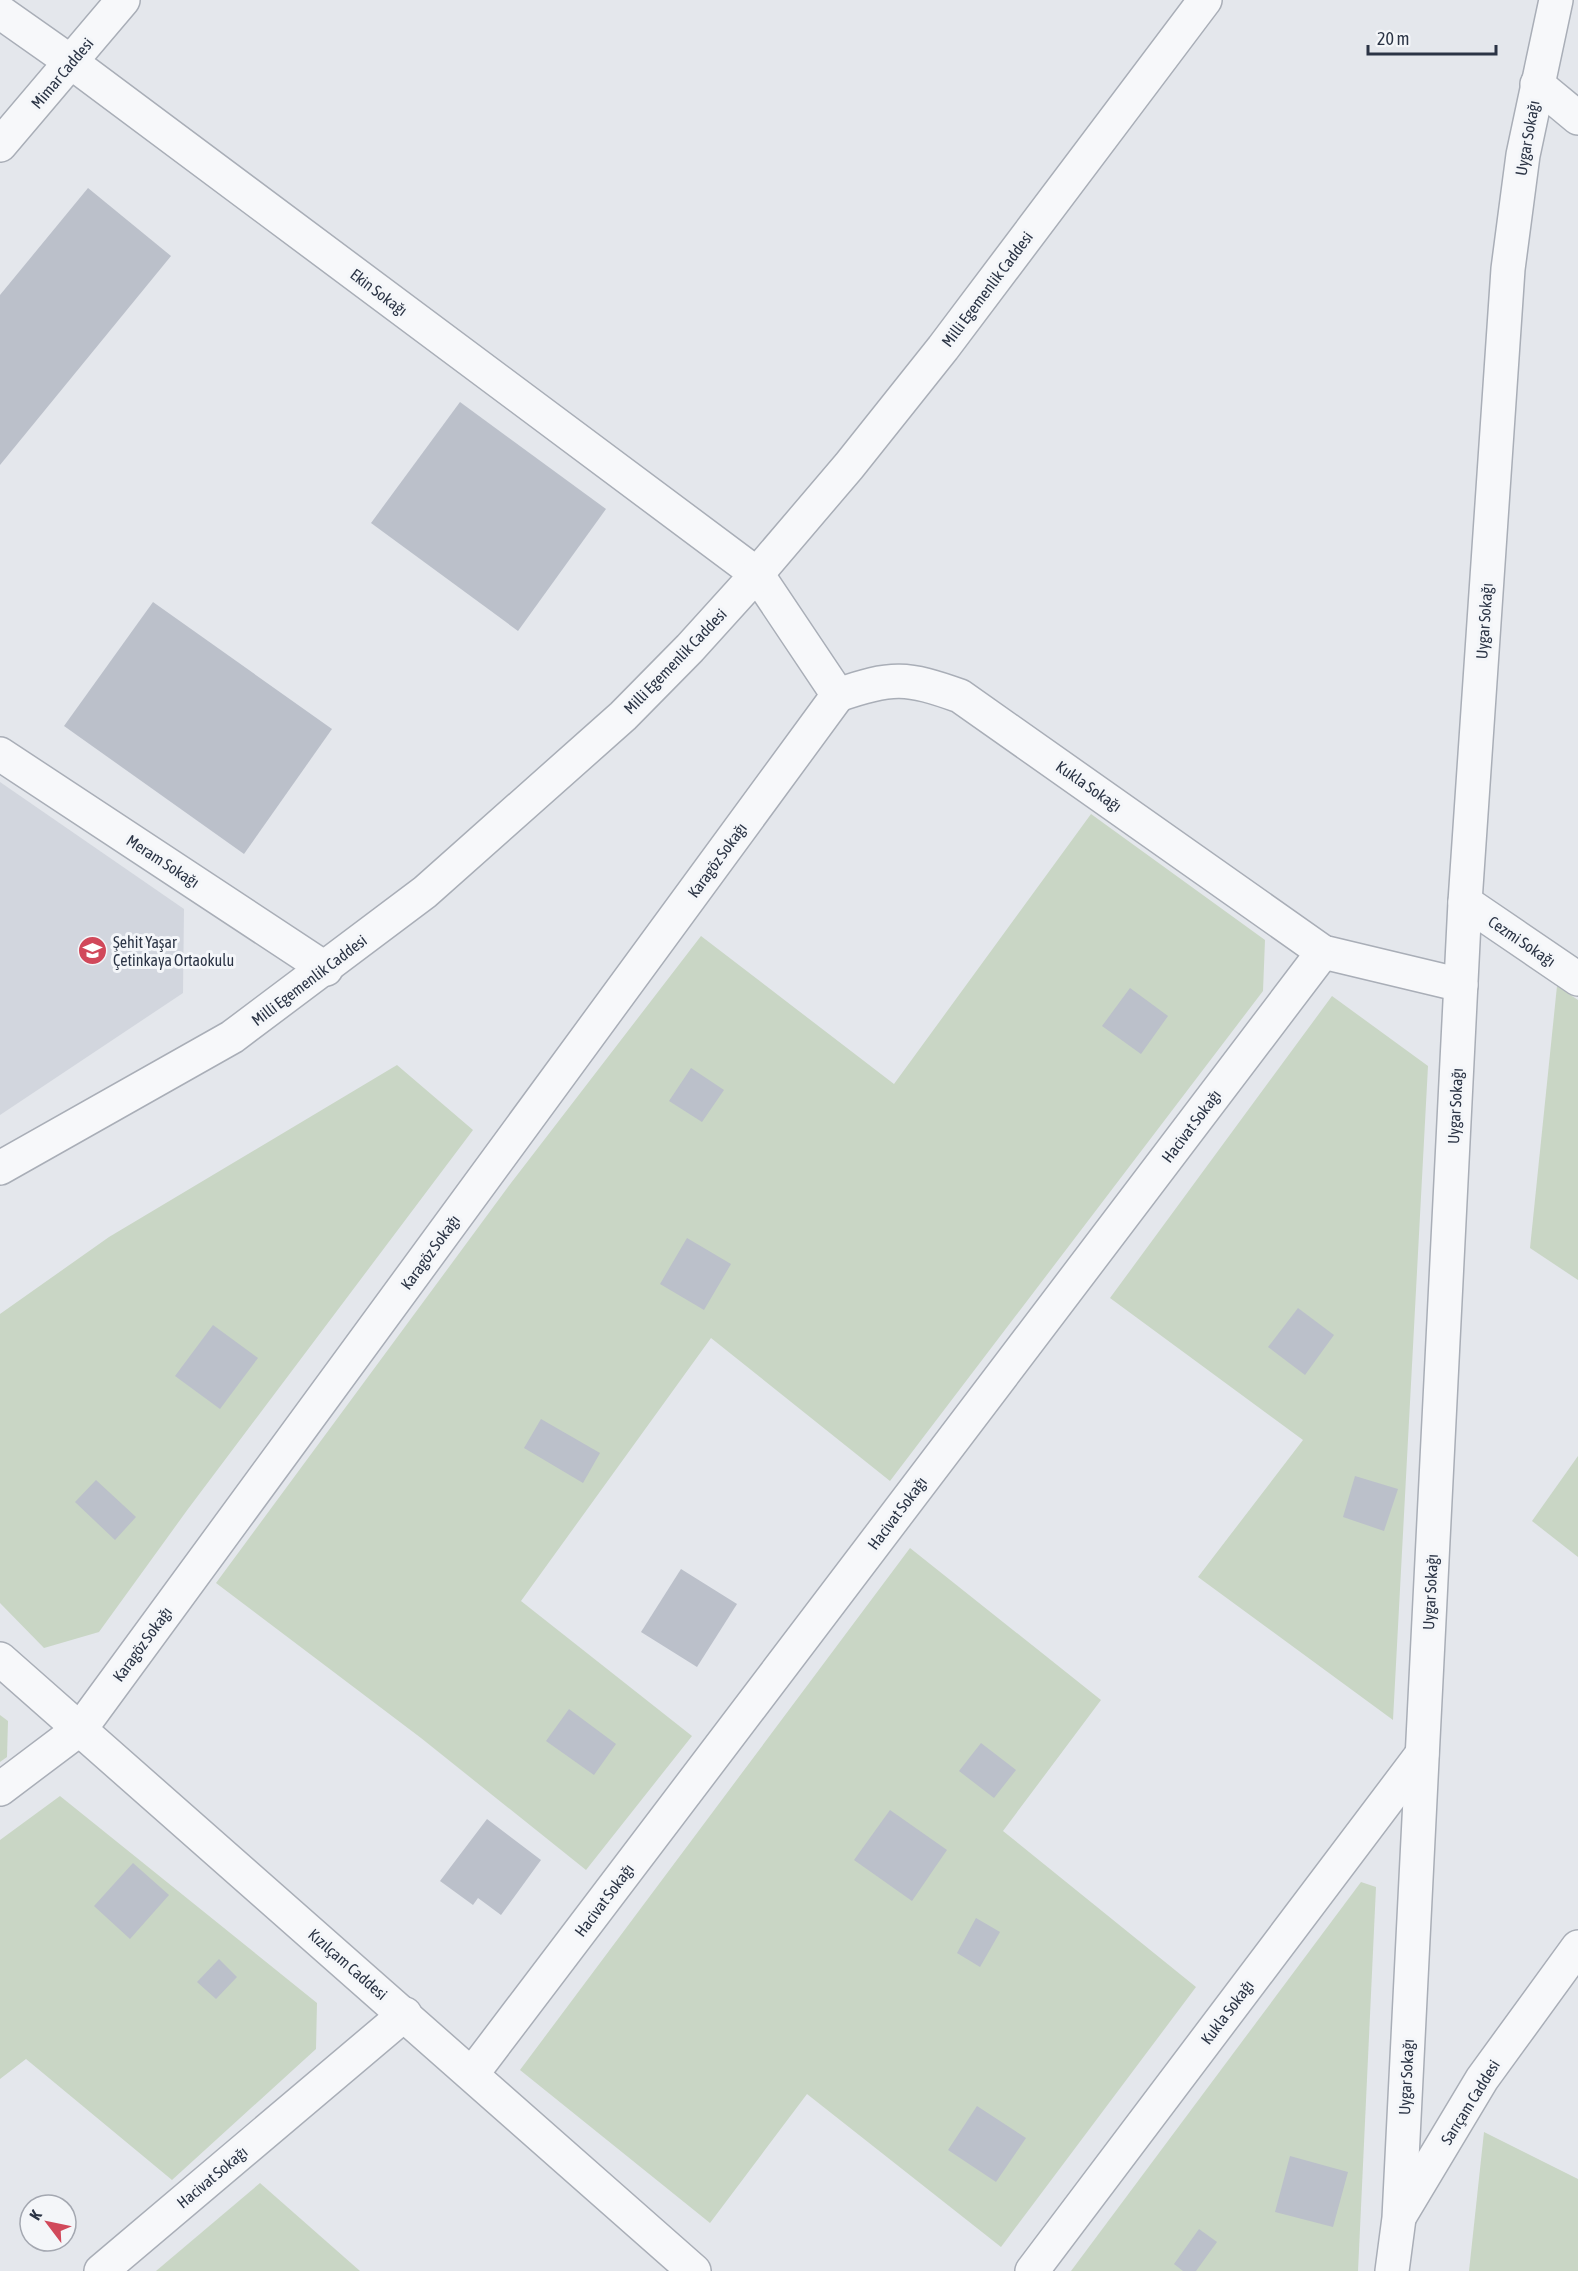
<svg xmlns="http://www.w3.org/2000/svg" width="1578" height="2271" font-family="'Asap Condensed',sans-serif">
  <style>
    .built { fill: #d2d6de }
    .green { fill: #c9d6c5 }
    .building { fill: #bbc0ca }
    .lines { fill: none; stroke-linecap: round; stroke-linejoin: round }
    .minor-casing { stroke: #a9aeb7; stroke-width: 36 }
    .minor { stroke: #f7f8fa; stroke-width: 33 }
    .labels { text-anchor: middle; stroke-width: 6; stroke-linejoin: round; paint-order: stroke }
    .street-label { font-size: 16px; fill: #2b3445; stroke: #f4f6f9 }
    .poi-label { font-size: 16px; fill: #2b3445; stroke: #f4f6f9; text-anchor: start }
  </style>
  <rect width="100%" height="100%" fill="#e4e7ec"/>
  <!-- built -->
  <path class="built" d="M0 782 184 909 183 993 0 1115Z"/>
  <!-- green -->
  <g class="green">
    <path d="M1091 814 1265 940 1263 991 890 1481 711 1338 521 1601 692 1736 586 1870 421 1738 216 1583 511 1183 701 936 894 1084Z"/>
    <path d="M1557 986 1578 1000V1280L1530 1248Z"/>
    <path d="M1332 996 1428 1066 1393 1720 1198 1577 1303 1440 1110 1298Z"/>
    <path d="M397 1065 473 1130 188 1509 99 1632 44 1648 0 1603V1314L109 1237Z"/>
    <path d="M1578 1456V1557L1532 1521Z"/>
    <path d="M910 1548 1101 1700 1003 1831 1196 1987 1001 2247 807 2094 710 2223 520 2070Z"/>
    <path d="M0 1715 8 1721 7 1757 0 1762Z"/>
    <path d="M60 1796 317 2003 316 2049 172 2180 26 2059 0 2079V1840Z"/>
    <path d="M1361 1882 1376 1887 1358 2271H1071Z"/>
    <path d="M1484 2132 1578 2179V2271H1469Z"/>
    <path d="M260 2183 360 2271H156Z"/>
  </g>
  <!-- building -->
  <g class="building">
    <path d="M88 188 171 256 0 465V295Z"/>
    <path d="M460 402 606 509 518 631 371 523Z"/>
    <path d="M153 602 332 729 244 854 64 726Z"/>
    <path d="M1130 988 1168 1016 1141 1054 1102 1026Z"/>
    <path d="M691 1068 724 1090 702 1122 669 1101Z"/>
    <path d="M687 1238 731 1264 704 1310 660 1284Z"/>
    <path d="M1298 1308 1334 1335 1305 1375 1268 1347Z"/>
    <path d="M213 1325 258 1358 220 1409 175 1376Z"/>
    <path d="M541 1419 600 1453 583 1483 524 1448Z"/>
    <path d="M1355 1476 1398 1489 1384 1531 1343 1517Z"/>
    <path d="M96 1480 136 1517 115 1540 75 1502Z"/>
    <path d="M681 1569 737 1604 697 1667 641 1632Z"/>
    <path d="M569 1709 616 1744 594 1775 546 1741Z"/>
    <path d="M981 1743 1016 1770 994 1798 959 1771Z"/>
    <path d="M890 1810 947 1850 912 1901 854 1860Z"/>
    <path d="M487 1819 541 1860 501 1915 478 1898 473 1905 440 1881Z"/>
    <path d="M133 1863 169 1895 130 1939 94 1906Z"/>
    <path d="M976 1918 1000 1932 980 1967 957 1953Z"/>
    <path d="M219 1959 237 1977 216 1999 197 1982Z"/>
    <path d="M977 2106 1026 2138 996 2182 948 2150Z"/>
    <path d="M1290 2156 1348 2172 1333 2227 1275 2212Z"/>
    <path d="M1199 2229 1217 2242 1196 2271H1183L1174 2264Z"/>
  </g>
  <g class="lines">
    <defs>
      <g id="minor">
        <path d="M0 12 71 62 757 574 838 695C892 676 907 677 960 696L1323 952 1461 985"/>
        <path d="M1537 84 1578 118"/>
        <path d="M0 145 123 0"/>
        <path d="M0 754 326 969"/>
        <path d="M1465 902 1578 979"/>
        <path d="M0 1168 232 1037 425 892 623 716 690 648 757 574 849 466 943 348 1205 0"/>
        <path d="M0 1659 694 2271"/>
        <path d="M0 1789 81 1728 838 695"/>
        <path d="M472 2074 1323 952"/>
        <path d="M1401 2214 1482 2079 1578 1947"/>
        <path d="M101 2271 405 2014"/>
        <path d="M1032 2271 1422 1754"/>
        <path d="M1392 2271 1399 2218 1465 902 1508 269 1523 155 1556 0"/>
      </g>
    </defs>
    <!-- minor casing -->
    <use href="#minor" class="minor-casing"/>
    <!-- minor -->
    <use href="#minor" class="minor"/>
  </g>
  <!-- icons -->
  <defs>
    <symbol id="school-disc" viewBox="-11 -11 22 22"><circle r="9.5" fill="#d1495b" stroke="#f4f6f9"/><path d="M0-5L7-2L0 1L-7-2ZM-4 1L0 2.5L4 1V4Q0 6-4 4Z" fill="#fff"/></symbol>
  </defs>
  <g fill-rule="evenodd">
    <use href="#school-disc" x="76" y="934" width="33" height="33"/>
  </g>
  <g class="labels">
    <!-- street labels -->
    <g class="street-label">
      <text transform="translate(62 73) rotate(-50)" y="6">Mimar Caddesi</text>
      <text transform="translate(1527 138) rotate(-80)" y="6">Uygar Sokağı</text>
      <text transform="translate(987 289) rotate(-53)" y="6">Milli Egemenlik Caddesi</text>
      <text transform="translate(379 292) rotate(37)" y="6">Ekin Sokağı</text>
      <text transform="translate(1484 621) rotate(-86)" y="6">Uygar Sokağı</text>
      <text transform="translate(675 661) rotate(-46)" y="6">Milli Egemenlik Caddesi</text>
      <text transform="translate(1089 786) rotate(35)" y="6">Kukla Sokağı</text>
      <text transform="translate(717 860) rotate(-54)" y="6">Karagöz Sokağı</text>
      <text transform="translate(163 861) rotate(33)" y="6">Meram Sokağı</text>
      <text transform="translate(1522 941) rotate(34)" y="6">Cezmi Sokağı</text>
      <text transform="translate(309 980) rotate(-37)" y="6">Milli Egemenlik Caddesi</text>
      <text transform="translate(1455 1106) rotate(-87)" y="6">Uygar Sokağı</text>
      <text transform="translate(1191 1126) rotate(-53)" y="6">Hacivat Sokağı</text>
      <text transform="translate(430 1252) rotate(-54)" y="6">Karagöz Sokağı</text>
      <text transform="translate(897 1513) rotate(-53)" y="6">Hacivat Sokağı</text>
      <text transform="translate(1430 1592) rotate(-87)" y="6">Uygar Sokağı</text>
      <text transform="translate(142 1644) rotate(-54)" y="6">Karagöz Sokağı</text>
      <text transform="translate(604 1900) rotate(-53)" y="6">Hacivat Sokağı</text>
      <text transform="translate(348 1964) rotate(41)" y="6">Kızılçam Caddesi</text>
      <text transform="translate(1227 2012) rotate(-53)" y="6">Kukla Sokağı</text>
      <text transform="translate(1406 2077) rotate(-87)" y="6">Uygar Sokağı</text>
      <text transform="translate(1470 2102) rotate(-58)" y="6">Sarıçam Caddesi</text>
      <text transform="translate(212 2177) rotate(-40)" y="6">Hacivat Sokağı</text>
    </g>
    <!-- poi labels -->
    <g class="poi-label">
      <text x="113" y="948">Şehit Yaşar<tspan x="113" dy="18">Çetinkaya Ortaokulu</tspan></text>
    </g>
  </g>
  <!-- north arrow -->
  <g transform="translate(48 2223) rotate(302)"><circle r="28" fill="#f4f6f9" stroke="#a4a8b1" stroke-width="1.5"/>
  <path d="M0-4.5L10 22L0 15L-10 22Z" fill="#d1495b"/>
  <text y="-9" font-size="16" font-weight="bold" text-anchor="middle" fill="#2b3445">K</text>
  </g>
  <!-- scale -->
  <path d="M1368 45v9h128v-9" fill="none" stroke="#2b3445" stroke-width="3"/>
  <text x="1377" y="45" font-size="18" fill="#2b3445" stroke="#f4f6f9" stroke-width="4.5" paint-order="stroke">20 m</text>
</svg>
